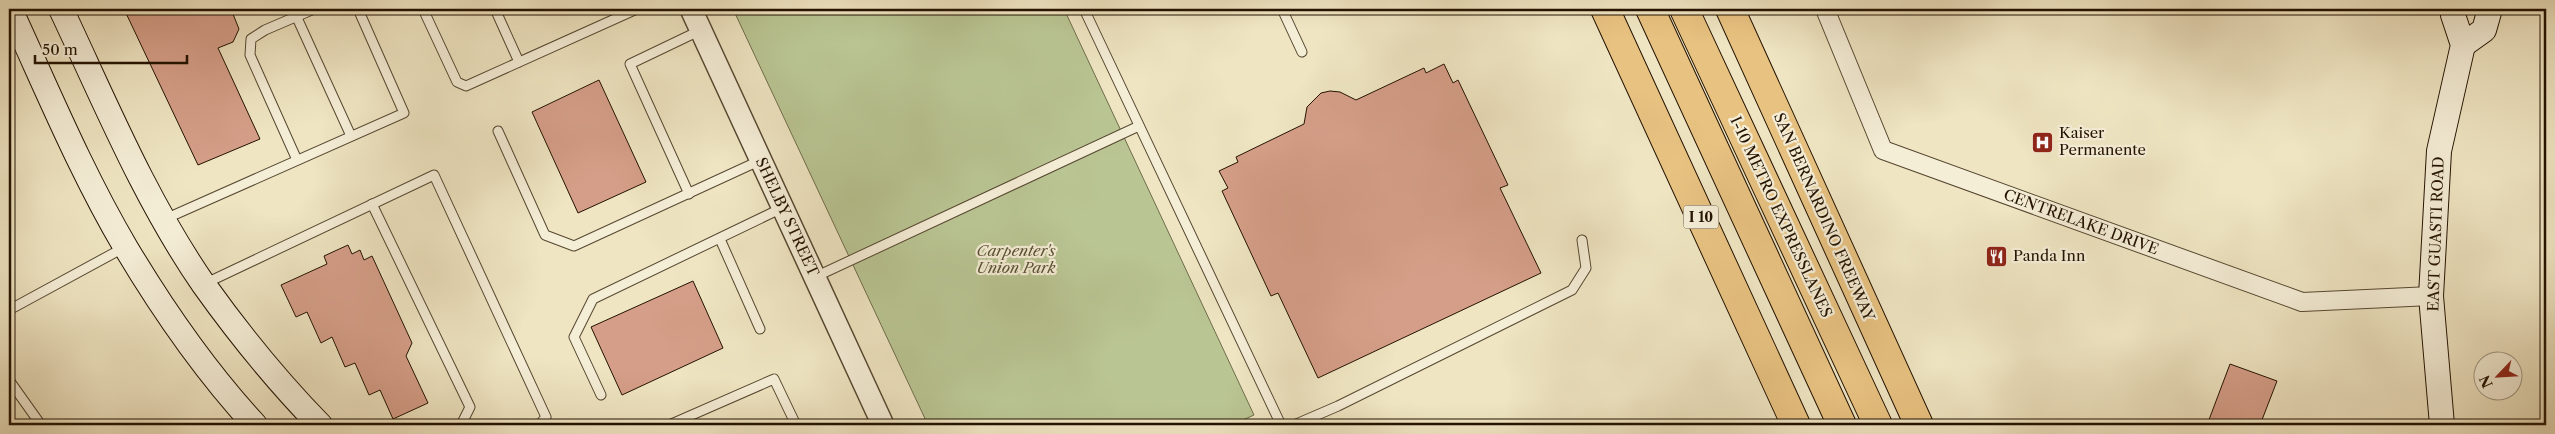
<svg xmlns="http://www.w3.org/2000/svg" width="2555" height="434" font-family="'Libre Caslon Text',serif">
  <style>
    .green { fill: #b9c593; stroke: #6e6c4a }
    .building { fill: #d59e88; stroke: #231200 }
    .lines { fill: none; stroke-linecap: round; stroke-linejoin: round }
    .service-casing { stroke: #564730; stroke-width: 11 }
    .minor-casing { stroke: #564730; stroke-width: 20 }
    .tertiary-casing { stroke: #564730; stroke-width: 24 }
    .secondary-casing { stroke: #231200; stroke-width: 26 }
    .motorway-casing { stroke: #231200; stroke-width: 30 }
    .service { stroke: #f5eed7; stroke-width: 9 }
    .minor { stroke: #f5eed7; stroke-width: 18 }
    .tertiary { stroke: #f5eed7; stroke-width: 21 }
    .secondary { stroke: #f5eed7; stroke-width: 24 }
    .motorway { stroke: #e8c281; stroke-width: 28 }
    .labels { text-anchor: middle; stroke-width: 4.5; stroke-linejoin: round; paint-order: stroke }
    .shield { fill: #f5eed7; stroke: #625440; stroke-width: 1 }
    .shield-label { font-size: 14px; font-weight: bold; fill: #231200 }
    .poi-label { font-size: 15px; fill: #231200; stroke: #f5eed7; text-anchor: start }
    .street-label { font-size: 15px; fill: #231200; stroke: #f5eed7 }
    .park-label { font-size: 15px; font-style: italic; fill: #585133; stroke: #f5eed7 }
  </style>
  <rect width="100%" height="100%" fill="#efe5c2"/>
  <filter id="stains"><feTurbulence type="fractalNoise" baseFrequency=".004" numOctaves="4"/><feColorMatrix values="0 0 0 0 .2 0 0 0 0 .09 0 0 0 0 .02 0 0 0 .5 -.17"/></filter>
  <radialGradient id="worn" r=".72"><stop offset=".6" stop-color="#630" stop-opacity="0"/><stop offset="1" stop-color="#630" stop-opacity=".3"/></radialGradient>
  <!-- green -->
  <path class="green" d="M733 9H1064L1254 415 1232 425H928Z"/>
  <!-- building -->
  <g class="building">
    <path d="M124 9H231L239 29 233 42 218 48 260 139 198 165Z"/>
    <path d="M1444 64 1453 83 1458 80 1508 185 1500 188 1541 273 1318 378 1278 293 1271 296 1222 191 1228 188 1219 171 1238 162 1236 157 1304 124 1307 107 1321 93 1330 91 1340 92 1356 100 1424 68 1426 73Z"/>
    <path d="M599 80 646 182 578 213 532 112Z"/>
    <path d="M348 245 352 254 360 250 364 260 372 256 412 343 406 356 428 403 393 419 380 390 369 395 355 363 345 367 332 337 321 343 307 312 296 317 281 285 327 264 324 256Z"/>
    <path d="M693 281 723 348 622 395 591 327Z"/>
    <path d="M2230 364 2277 381 2260 425H2207Z"/>
  </g>
  <g class="lines">
    <defs>
      <g id="service">
        <path d="M293 9 351 136"/>
        <path d="M423 9 457 82 466 86 637 9"/>
        <path d="M495 9 519 62"/>
        <path d="M1084 9 1281 425"/>
        <path d="M1282 9 1302 52"/>
        <path d="M498 131 545 235 574 246 761 160"/>
        <path d="M297 160 250 55 251 39 265 30 314 9"/>
        <path d="M689 194 630 64 701 30"/>
        <path d="M372 204 470 407 461 425"/>
        <path d="M165 219 404 113 358 9"/>
        <path d="M720 239 760 329"/>
        <path d="M815 277 1139 126"/>
        <path d="M204 284 434 175 546 417 539 425"/>
        <path d="M9 310 125 247"/>
        <path d="M9 380 41 425"/>
        <path d="M601 395 574 337 593 299 782 208"/>
        <path d="M669 425 774 379 796 425"/>
        <path d="M1294 425 1338 406 1572 290 1586 268 1582 240"/>
      </g>
      <path id="minor" d="M1825 9 1883 150 2302 302 2431 296"/>
      <path id="tertiary" d="M691 9 883 425"/>
      <g id="secondary">
        <path d="M10 9C47 89 81 172 126 248 163 310 206 372 255 425"/>
        <path d="M61 9C105 102 145 200 204 285 239 334 278 382 320 425"/>
        <path d="M2463 45 2484 30 2490 9"/>
        <path d="M2442 425 2431 296 2439 151 2463 45 2453 15 2455 9"/>
      </g>
      <g id="motorway">
        <path d="M1605 9 1796 425"/>
        <path d="M1650 9 1842 425"/>
        <path d="M1684 9 1878 425"/>
        <path d="M1730 9 1919 425"/>
      </g>
    </defs>
    <!-- service casing -->
    <use href="#service" class="service-casing"/>
    <!-- minor casing -->
    <use href="#minor" class="minor-casing"/>
    <!-- tertiary casing -->
    <use href="#tertiary" class="tertiary-casing"/>
    <!-- secondary casing -->
    <use href="#secondary" class="secondary-casing"/>
    <!-- motorway casing -->
    <use href="#motorway" class="motorway-casing"/>
    <!-- service -->
    <use href="#service" class="service"/>
    <!-- minor -->
    <use href="#minor" class="minor"/>
    <!-- tertiary -->
    <use href="#tertiary" class="tertiary"/>
    <!-- secondary -->
    <use href="#secondary" class="secondary"/>
    <!-- motorway -->
    <use href="#motorway" class="motorway"/>
  </g>
  <!-- icons -->
  <defs>
    <symbol id="hospital-square" viewBox="-11 -11 22 22"><rect x="-9" y="-9" width="18" height="18" rx="4" fill="#8f2418" stroke="#f5eed7"/><path d="M-5-5h3v3.5h4V-5h3V5h-3V1.5h-4V5h-3Z" fill="#fff"/></symbol>
    <symbol id="restaurant-square" viewBox="-11 -11 22 22"><rect x="-9" y="-9" width="18" height="18" rx="4" fill="#8f2418" stroke="#f5eed7"/><path d="M-5-6h1v4h1v-4h1v4h1v-4h1v5L-1.5 .5V6h-2V.5L-5-1ZM5-6V6H3V1.5H1.5Q1.5-4 5-6Z" fill="#fff"/></symbol>
  </defs>
  <g fill-rule="evenodd">
    <use href="#hospital-square" x="2030" y="130" width="25" height="25"/>
    <use href="#restaurant-square" x="1984" y="244" width="25" height="25"/>
  </g>
  <g class="labels">
    <!-- shield labels -->
    <rect class="shield" x="1683.5" y="205.5" width="35" height="23" rx="4"/>
    <g class="shield-label">
      <text x="1701" y="222">I 10</text>
    </g>
    <!-- poi labels -->
    <g class="poi-label">
      <text x="2059" y="138">Kaiser<tspan x="2059" dy="17">Permanente</tspan></text>
      <text x="2013" y="261">Panda Inn</text>
    </g>
    <!-- street labels -->
    <g class="street-label">
      <text transform="translate(787 217) rotate(65)" y="5">SHELBY STREET</text>
      <text transform="translate(1781 217) rotate(65)" y="5">I-10 METRO EXPRESSLANES</text>
      <text transform="translate(1824 217) rotate(66)" y="5">SAN BERNARDINO FREEWAY</text>
      <text transform="translate(2081 222) rotate(20)" y="5">CENTRELAKE DRIVE</text>
      <text transform="translate(2436 234) rotate(-88)" y="5">EAST GUASTI ROAD</text>
    </g>
    <!-- park labels -->
    <g class="park-label">
      <text x="1016" y="256">Carpenter's<tspan x="1016" dy="17">Union Park</tspan></text>
    </g>
  </g>
  <!-- margin -->
  <rect width="2555" height="434" fill="none" stroke="#efe5c2" stroke-width="30"/>
  <rect x="10" y="10" width="2535" height="414" fill="none" stroke="#231200" stroke-width="2.5"/>
  <rect x="15" y="15" width="2525" height="404" fill="none" stroke="#231200"/>
  <!-- north arrow -->
  <g transform="translate(2498 376) rotate(245)"><circle r="24" fill="#f5eed7" stroke="#a19681"/>
  <path d="M0-4L9 19L0 12L-9 19Z" fill="#8f2418"/>
  <text y="-8" font-size="14" font-weight="bold" text-anchor="middle" fill="#231200">N</text>
  </g>
  <!-- scale -->
  <path d="M35 55v8h152v-8" fill="none" stroke="#231200" stroke-width="2.5"/>
  <text x="42" y="55" font-size="15" fill="#231200" stroke="#f5eed7" stroke-width="4" paint-order="stroke">50 m</text>
  <rect width="100%" height="100%" filter="url(#stains)"/>
  <rect width="100%" height="100%" fill="url(#worn)"/>
</svg>
